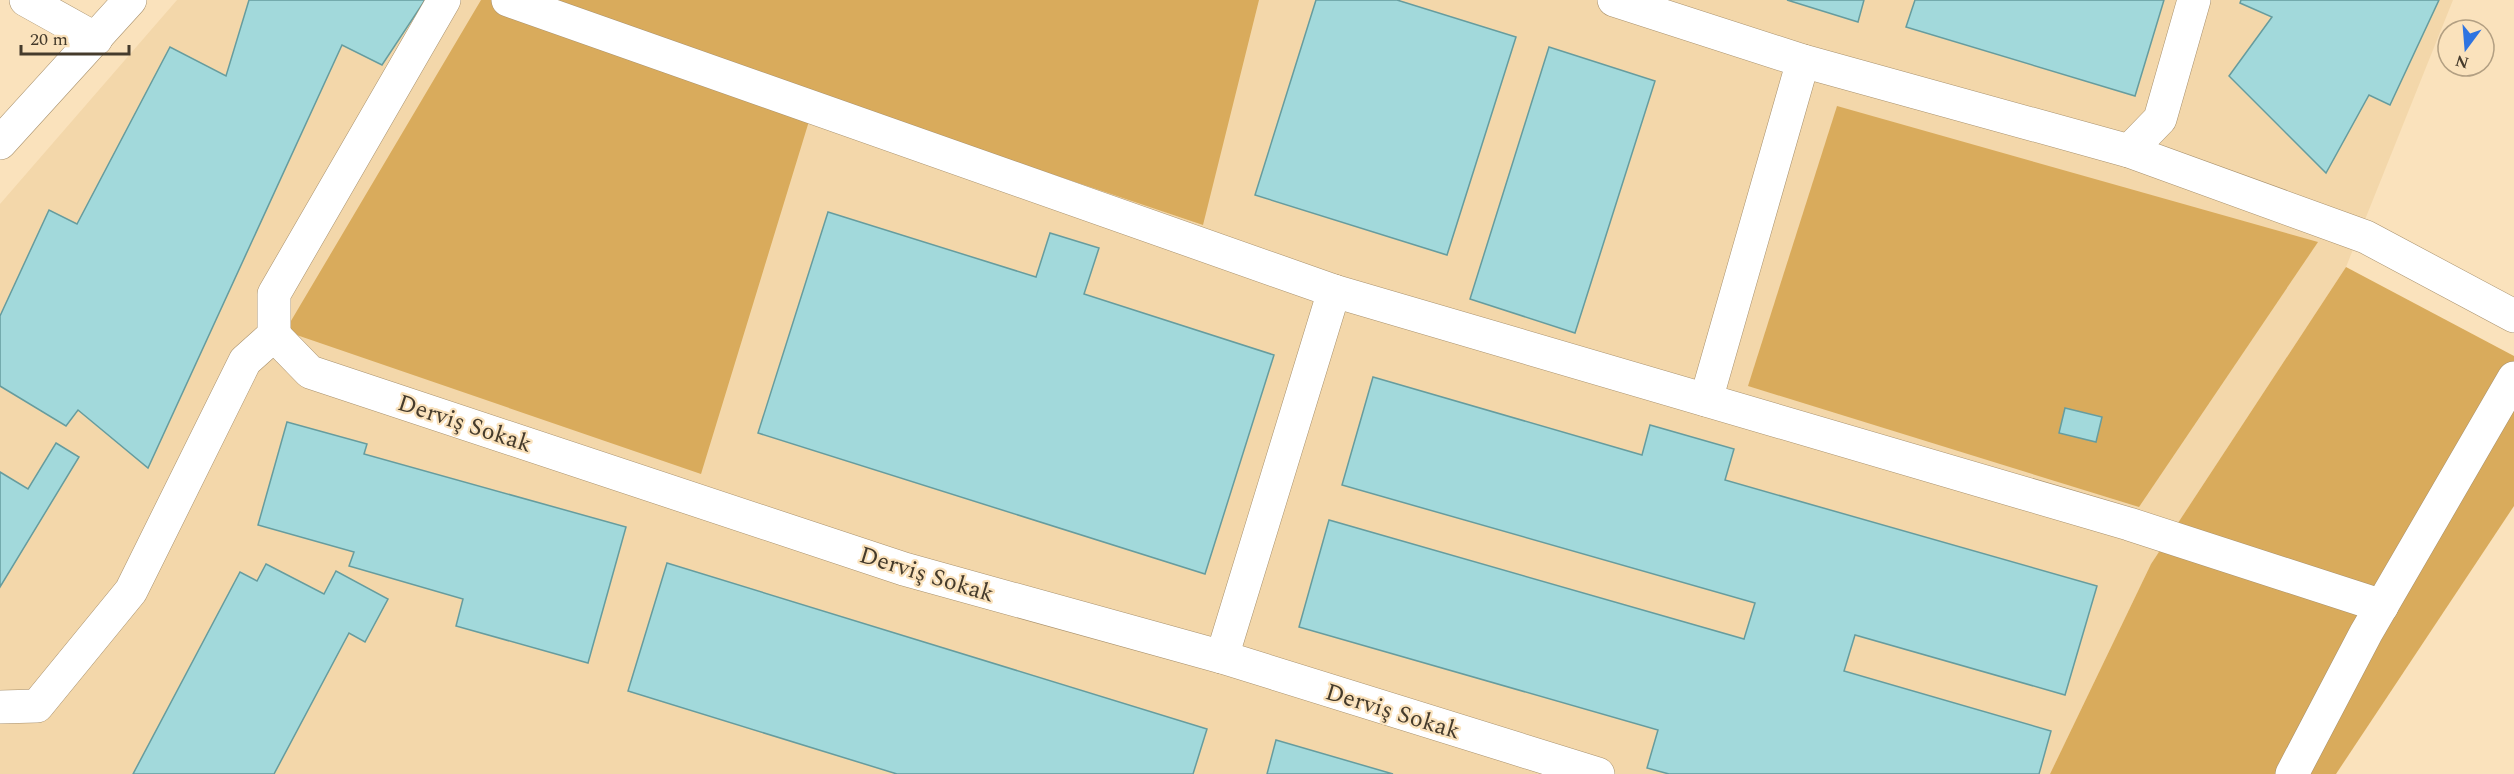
<svg xmlns="http://www.w3.org/2000/svg" width="2514" height="774" font-family="Spectral,serif">
  <style>
    .built { fill: #f3d7aa }
    .green { fill: #d9ab5c }
    .building { fill: #a2d9db; stroke: #669c9e; stroke-width: 1.5 }
    .lines { fill: none; stroke-linecap: round; stroke-linejoin: round }
    .minor-casing { stroke: #a8916d; stroke-width: 34 }
    .minor { stroke: #fff; stroke-width: 33 }
    .labels { text-anchor: middle; stroke-width: 4.5; stroke-linejoin: round; paint-order: stroke }
    .street-label { font-size: 24px; fill: #453b2c; stroke: #fae2bc }
  </style>
  <rect width="100%" height="100%" fill="#fae2bc"/>
  <!-- built -->
  <path class="built" d="M177 0H2453L2346 267 2151 564 2050 774H0V204Z"/>
  <!-- green -->
  <g class="green">
    <path d="M481 0H1259L1203 225 817 95 701 474 285 331Z"/>
    <path d="M1837 106 2318 242 2139 507 1748 386Z"/>
    <path d="M2346 267 2514 356V506L2336 774H2050L2151 564Z"/>
  </g>
  <!-- building -->
  <g class="building">
    <path d="M249 0H425L382 65 342 45 148 468 78 410 66 426 0 386V316L49 210 77 224 170 47 226 76Z"/>
    <path d="M1316 0H1397L1516 37 1447 255 1255 195Z"/>
    <path d="M1787 0H1864L1858 22Z"/>
    <path d="M1915 0H2164L2135 96 1906 27Z"/>
    <path d="M2241 0H2439L2390 105 2369 95 2326 173 2229 76 2272 17 2240 3Z"/>
    <path d="M1549 47 1655 81 1575 333 1470 299Z"/>
    <path d="M828 212 1036 277 1050 233 1099 248 1084 294 1274 355 1205 574 758 433Z"/>
    <path d="M1373 377 1642 455 1650 425 1734 449 1725 480 2097 586 2065 695 1855 635 1844 671 2051 731 2039 774H1669L1647 768 1658 730 1299 627 1329 520 1744 639 1755 603 1342 485Z"/>
    <path d="M2065 408 2102 417 2096 442 2059 433Z"/>
    <path d="M287 422 367 444 364 454 626 527 588 663 456 626 463 599 349 566 354 552 258 525Z"/>
    <path d="M56 443 79 457 0 587V472L28 489Z"/>
    <path d="M667 563 1207 729 1193 774H897L628 691Z"/>
    <path d="M266 564 324 594 336 571 388 599 365 642 349 633 274 774H133L240 572 257 581Z"/>
    <path d="M1276 740 1393 774H1267Z"/>
  </g>
  <g class="lines">
    <defs>
      <g id="minor">
        <path d="M26 0 96 39"/>
        <path d="M508 0 1334 291 2129 524 2382 606"/>
        <path d="M1614 0 1803 61 2129 151 2366 237 2514 316"/>
        <path d="M0 143 130 0"/>
        <path d="M2129 151 2160 119 2194 0"/>
        <path d="M274 335 310 372 904 569 1222 657 1598 774"/>
        <path d="M1706 400 1803 61"/>
        <path d="M1222 657 1334 291"/>
        <path d="M0 707 37 706 131 591 245 361 274 335V294L444 0"/>
        <path d="M2292 774 2366 633 2514 378"/>
      </g>
    </defs>
    <!-- minor casing -->
    <use href="#minor" class="minor-casing"/>
    <!-- minor -->
    <use href="#minor" class="minor"/>
  </g>
  <g class="labels">
    <!-- street labels -->
    <g class="street-label">
      <text transform="translate(465 423) rotate(18)" y="8">Derviş Sokak</text>
      <text transform="translate(927 574) rotate(17)" y="8">Derviş Sokak</text>
      <text transform="translate(1393 711) rotate(17)" y="8">Derviş Sokak</text>
    </g>
  </g>
  <!-- north arrow -->
  <g transform="translate(2466 48) rotate(196)"><circle r="28" fill="#fae2bc" stroke="#b29f82" stroke-width="1.5"/>
  <path d="M0-4.5L10 22L0 15L-10 22Z" fill="#2e74e1"/>
  <text y="-9" font-size="16" font-weight="bold" text-anchor="middle" fill="#453b2c">N</text>
  </g>
  <!-- scale -->
  <path d="M21 45v9h108v-9" fill="none" stroke="#453b2c" stroke-width="3"/>
  <text x="30" y="45" font-size="18" fill="#453b2c" stroke="#fae2bc" stroke-width="4.5" paint-order="stroke">20 m</text>
</svg>
